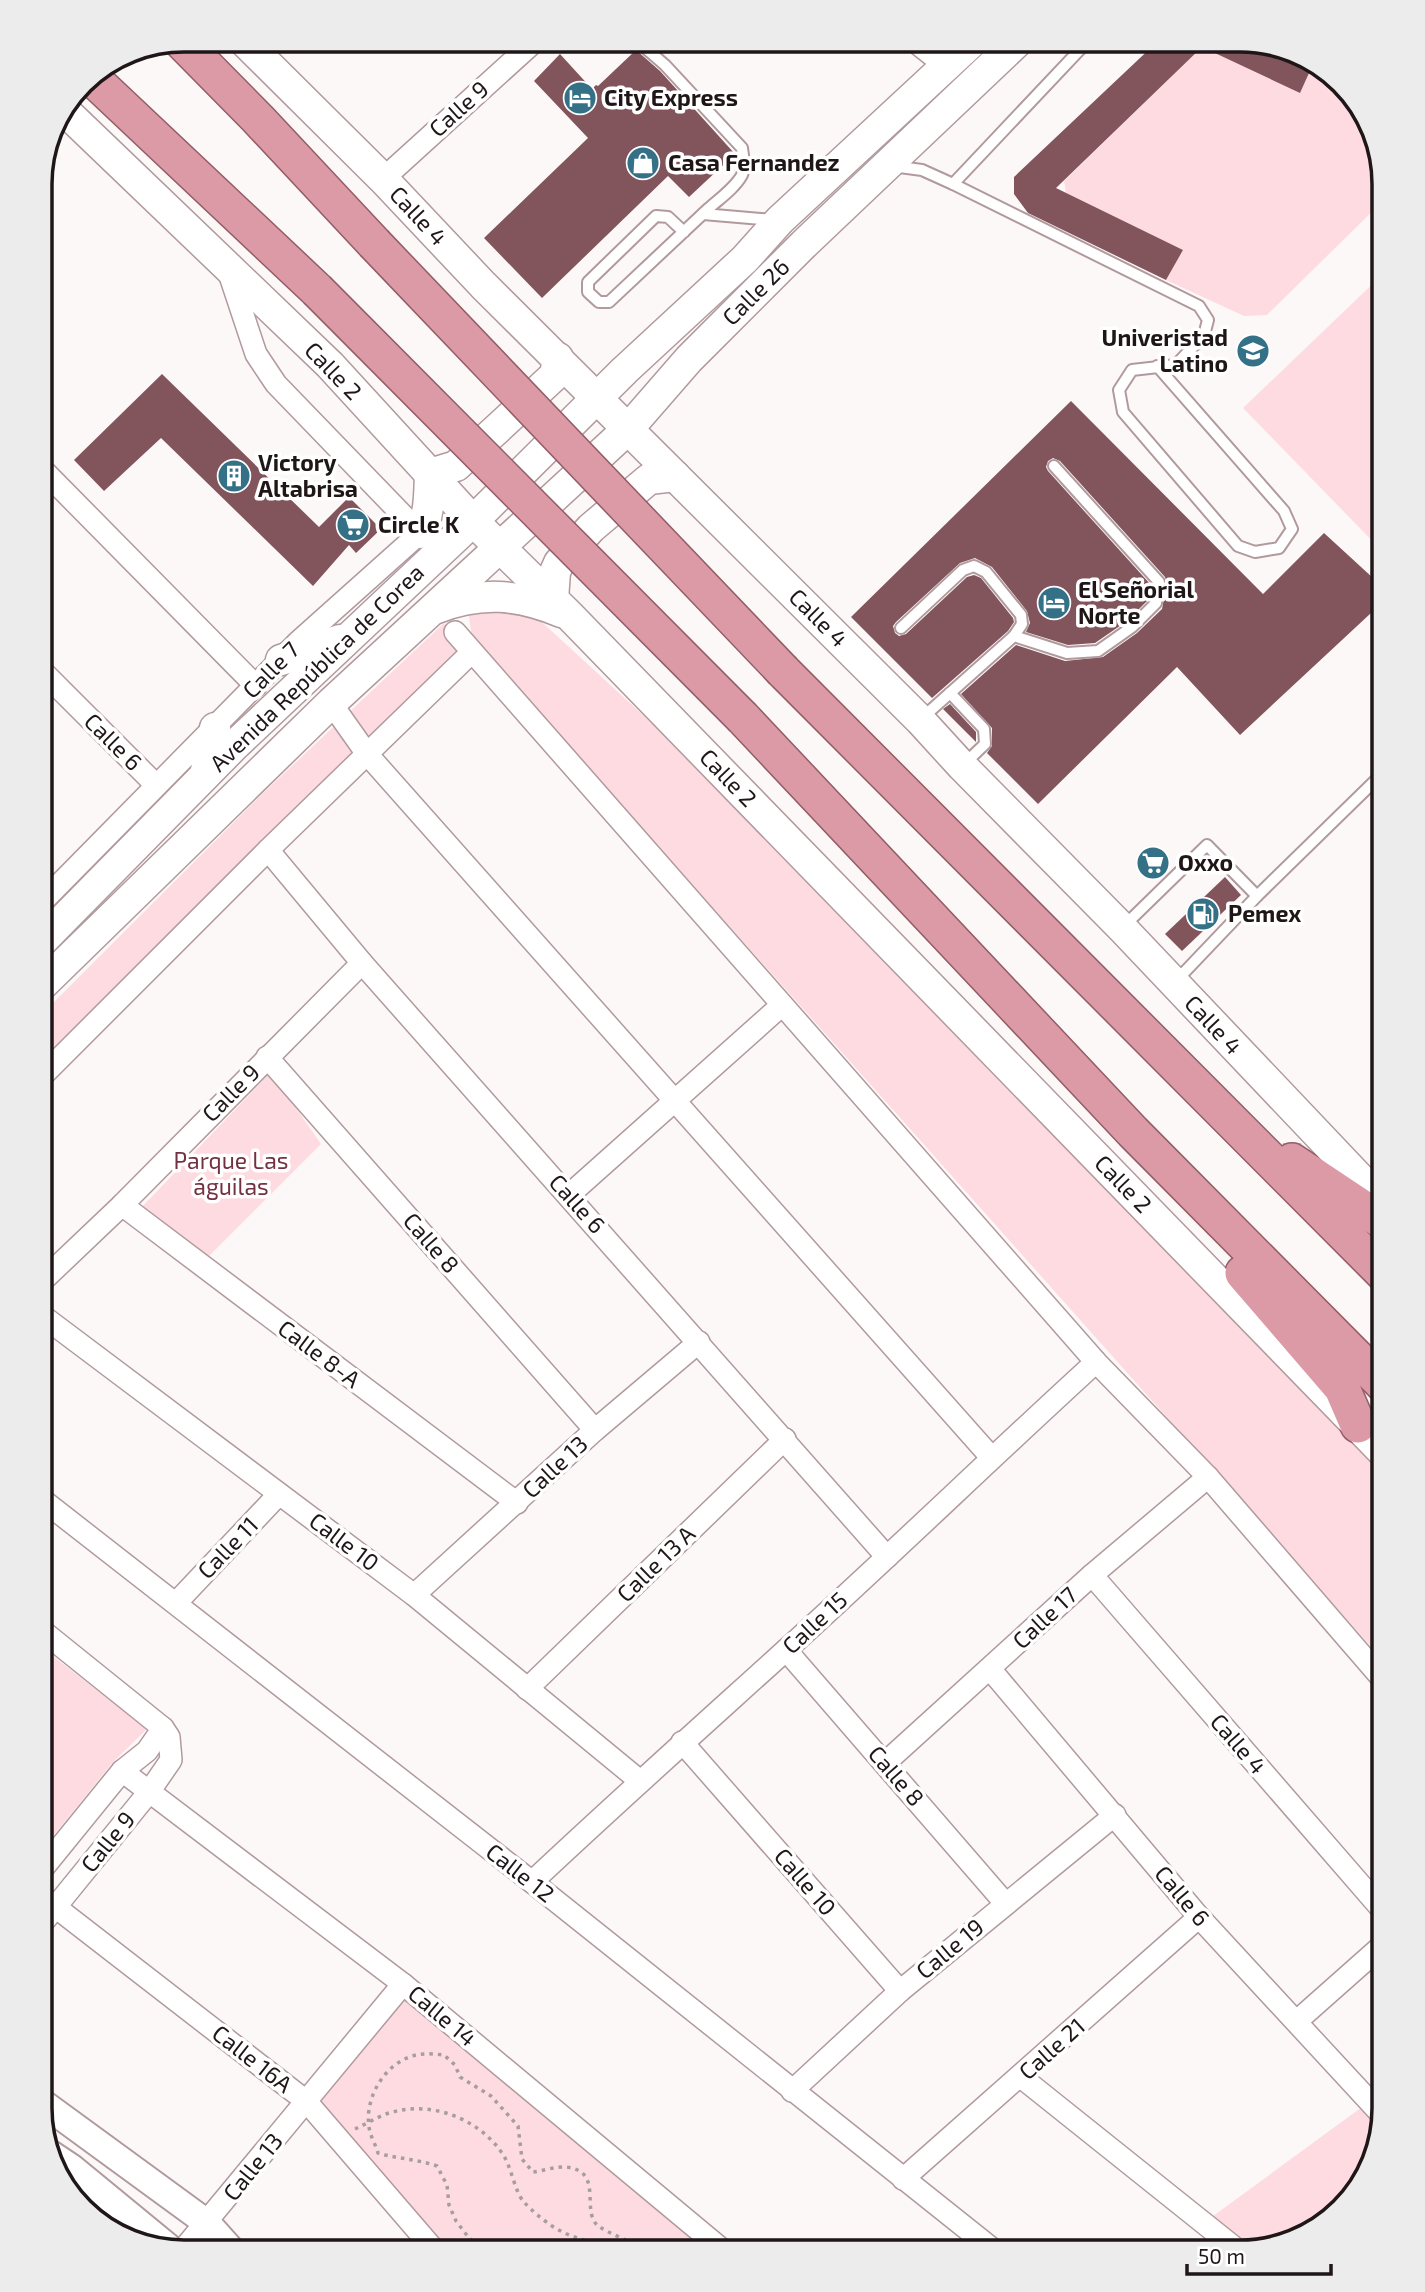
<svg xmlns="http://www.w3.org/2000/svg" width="1425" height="2292" font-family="'Exo 2',sans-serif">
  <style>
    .green { fill: #fedbe0 }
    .building { fill: #82545c }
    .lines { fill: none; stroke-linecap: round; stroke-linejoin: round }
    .service-casing { stroke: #b19a9e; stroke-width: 14 }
    .minor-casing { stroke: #b19a9e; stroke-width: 24 }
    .tertiary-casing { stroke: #b19a9e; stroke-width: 30 }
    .secondary-casing { stroke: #b19a9e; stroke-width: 33 }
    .trunk-casing { stroke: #935c66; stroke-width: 38 }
    .path { stroke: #a59e9f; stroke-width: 3.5; stroke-dasharray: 3.5 5; stroke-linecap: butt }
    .service { stroke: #fff; stroke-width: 10 }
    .minor { stroke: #fff; stroke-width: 21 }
    .tertiary { stroke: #fff; stroke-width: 26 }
    .secondary { stroke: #fff; stroke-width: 30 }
    .trunk { stroke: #db9aa6; stroke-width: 35 }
    .trunk-bridge-casing { stroke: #935c66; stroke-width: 38; stroke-linecap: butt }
    .trunk-bridge { stroke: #db9aa6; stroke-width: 35 }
    .labels { text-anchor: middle; stroke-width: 7; stroke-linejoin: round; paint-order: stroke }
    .poi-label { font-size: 23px; font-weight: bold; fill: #1f1618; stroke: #fff; text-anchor: start }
    .street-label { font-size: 23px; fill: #1f1618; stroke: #fff }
    .park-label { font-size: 23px; fill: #733241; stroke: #fff }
    .rim { fill: none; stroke: #1f1618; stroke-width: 3.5 }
  </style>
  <rect width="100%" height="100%" fill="#fdf8f8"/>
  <!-- green -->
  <g class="green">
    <path d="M1202 47 1300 93 1314 62 1320 64 1370 120 1385 184V199L1267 315 1244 316 1166 280 1183 250 1066 193 1064 181Z"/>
    <path d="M1385 272V554L1243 408Z"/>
    <path d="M519 601 742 806 1385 1476V1641L1374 1650 472 637 468 610Z"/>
    <path d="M444 623 460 652 40 1066V1016L261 795Z"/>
    <path d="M271 1072 321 1144 203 1262 138 1211Z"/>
    <path d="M40 1646 147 1729 113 1762 40 1852Z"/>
    <path d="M403 1995 711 2252H449L316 2100Z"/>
    <path d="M1362 2107 1379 2127 1365 2180 1305 2237 1249 2250 1209 2219Z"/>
  </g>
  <!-- building -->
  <g class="building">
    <path d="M1158 41H1250L1314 62 1300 93 1202 47 1056 188 1183 250 1166 280 1028 213 1014 194V177Z"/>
    <path d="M636 50 660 71 735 154 689 197 668 176 542 298 484 238 588 138 534 81 560 54 592 89 596 85 598 86Z"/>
    <path d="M162 374 319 527 349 497 381 529 356 553 349 545 313 586 161 438 104 491 74 460Z"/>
    <path d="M1071 401 1263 594 1324 533 1385 589V600L1240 735 1177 667 1038 804 987 753 992 746V728L961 694 1016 645 1065 661 1103 657 1137 633 1162 609 1167 583 1165 577 1060 461 1053 458 1048 461 1046 467 1048 471 1151 585 1149 599 1127 621 1095 643 1068 645 1026 632 1030 623 1027 611 992 567 975 558 960 563 896 622 893 626 895 633 899 636 906 634 967 577 974 575 981 578 1013 618 1014 622 1008 631 932 698 851 617Z"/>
    <path d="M950 704 976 732V742L943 709Z"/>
    <path d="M1225 877 1241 895 1182 951 1165 934Z"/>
  </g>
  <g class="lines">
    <defs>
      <g id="service">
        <path d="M636 40 665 65 742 148C743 157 746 166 742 175 735 188 719 199 708 209 675 240 642 271 609 302H599L588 292V282L656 216 668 217 684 232"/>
        <path d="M892 166 922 170 953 184 1199 306 1208 320 1204 335 1176 365 1132 370 1119 390 1123 412 1238 546 1255 552 1279 548 1292 529 1284 511 1157 366"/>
        <path d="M953 184 1088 41"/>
        <path d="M703 214 773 220"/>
        <path d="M901 628 963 570 974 566 986 572 1021 615 1022 624 1014 636"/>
        <path d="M950 693 984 729 985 744 963 765"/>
        <path d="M922 718 1014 636 1067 653 1098 651 1132 627 1156 603 1159 582 1054 466"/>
        <path d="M1124 926 1207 845 1257 896"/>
        <path d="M1176 981 1257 896 1385 771"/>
      </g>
      <g id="minor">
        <path d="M913 40 947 67"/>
        <path d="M383 179 536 40"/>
        <path d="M40 467 256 686"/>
        <path d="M455 632 1096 1362 1208 1477 1385 1682"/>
        <path d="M40 669 156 785"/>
        <path d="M331 703 367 754 991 1457"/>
        <path d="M268 850 362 963 887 1557"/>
        <path d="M40 904 298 642 420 533 276 384 256 354 228 270"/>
        <path d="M267 1057 595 1430"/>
        <path d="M40 1078 268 850 472 652"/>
        <path d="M569 1195 782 1005"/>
        <path d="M122 1205 517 1503"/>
        <path d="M40 1283 122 1205 362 963"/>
        <path d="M40 1314 414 1595 640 1781"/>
        <path d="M40 1498 532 1882 996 2252"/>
        <path d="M1092 1575 1385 1913"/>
        <path d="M414 1595 595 1430 699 1342"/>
        <path d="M176 1603 279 1494"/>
        <path d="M786 1650 1005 1903"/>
        <path d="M990 1669 1199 1917 1383 2116"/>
        <path d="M527 1689 785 1439"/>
        <path d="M682 1742 900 1991"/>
        <path d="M885 1763 1092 1575 1208 1477"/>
        <path d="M122 1771 403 1984 725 2252"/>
        <path d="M40 1872 122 1771 147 1751 163 1728"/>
        <path d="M532 1882C616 1803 701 1727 786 1650 891 1555 992 1457 1096 1362"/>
        <path d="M40 1895 306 2101 436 2252"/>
        <path d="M40 1926 149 1792 171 1760 169 1737 163 1728 40 1629"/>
        <path d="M1297 2021 1385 1943"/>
        <path d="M1021 2077 1240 2252"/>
        <path d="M792 2091 900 1991 1115 1815"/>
        <path d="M903 2179 1199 1917"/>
        <path d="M182 2251 403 1984"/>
      </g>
      <g id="tertiary">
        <path d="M40 2101 207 2223 232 2251"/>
        <path d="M51 2154 72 2168 173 2251"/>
      </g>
      <g id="secondary">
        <path d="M243 40 383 179 483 285 920 720 962 766 1122 928 1385 1205"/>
        <path d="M63 109 330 365 473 521 569 615 1385 1454"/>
        <path d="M420 533C430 514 429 495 430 474L456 466 496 430 555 375 558 358"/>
        <path d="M553 599 555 572 559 563 591 528 649 479 675 476"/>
        <path d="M437 608C481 591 518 594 561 612"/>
        <path d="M281 660 340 640"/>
        <path d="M205 775 215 728"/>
        <path d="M40 943 235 745 473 521 625 370 745 259 780 220 973 41"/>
        <path d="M40 987 331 703 629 428 689 359 804 244 1018 41"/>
      </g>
      <g id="trunk">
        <path d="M181 41 258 119 374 243"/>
        <path d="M91 77 317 290"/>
        <path d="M783 671 1385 1275"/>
        <path d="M743 718 1133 1132 1385 1386"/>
        <path d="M1292 1161 1385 1223"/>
        <path d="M1243 1273 1342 1388 1358 1425"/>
      </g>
    </defs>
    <!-- service casing -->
    <use href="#service" class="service-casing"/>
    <!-- minor casing -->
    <use href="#minor" class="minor-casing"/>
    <!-- tertiary casing -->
    <use href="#tertiary" class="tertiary-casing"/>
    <!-- secondary casing -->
    <use href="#secondary" class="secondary-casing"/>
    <!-- trunk casing -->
    <use href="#trunk" class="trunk-casing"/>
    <!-- path -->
    <g class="path">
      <path d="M355 2129C366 2124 377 2117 389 2113 430 2100 478 2118 502 2153 512 2167 514 2191 524 2202 531 2210 543 2220 552 2226 594 2253 646 2245 693 2251"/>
      <path d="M486 2252 469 2238 456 2221 449 2205 447 2185 437 2166C417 2159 398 2159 378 2153 376 2146 372 2139 370 2132 362 2101 384 2062 416 2055 425 2053 435 2054 444 2055L455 2065 460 2077 491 2096 518 2126 522 2159 533 2172C543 2171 556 2166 566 2167 604 2171 581 2209 597 2225 605 2232 640 2246 652 2252"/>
    </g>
    <!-- service -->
    <use href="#service" class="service"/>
    <!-- minor -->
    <use href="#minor" class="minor"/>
    <!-- tertiary -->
    <use href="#tertiary" class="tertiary"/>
    <!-- secondary -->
    <use href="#secondary" class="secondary"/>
    <!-- trunk -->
    <use href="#trunk" class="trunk"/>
    <defs>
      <g id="trunk-bridge">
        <path d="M374 243 783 671"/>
        <path d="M317 290 743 718"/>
      </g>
    </defs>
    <!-- trunk-bridge casing -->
    <use href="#trunk-bridge" class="trunk-bridge-casing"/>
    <!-- trunk-bridge -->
    <use href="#trunk-bridge" class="trunk-bridge"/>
  </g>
  <!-- icons -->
  <defs>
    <symbol id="hotel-disc" viewBox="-11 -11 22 22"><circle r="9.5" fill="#347187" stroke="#fff"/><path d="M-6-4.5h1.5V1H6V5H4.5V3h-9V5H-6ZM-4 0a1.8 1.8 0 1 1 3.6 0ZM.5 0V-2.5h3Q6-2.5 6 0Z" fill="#fff"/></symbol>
    <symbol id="shop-disc" viewBox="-11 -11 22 22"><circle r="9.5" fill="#347187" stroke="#fff"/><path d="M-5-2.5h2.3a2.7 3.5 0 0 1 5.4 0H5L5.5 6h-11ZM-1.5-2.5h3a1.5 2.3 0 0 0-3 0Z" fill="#fff"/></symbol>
    <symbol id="university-disc" viewBox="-11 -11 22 22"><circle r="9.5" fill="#347187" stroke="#fff"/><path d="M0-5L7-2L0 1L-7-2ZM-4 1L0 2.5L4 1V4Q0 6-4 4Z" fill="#fff"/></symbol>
    <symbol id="building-disc" viewBox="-11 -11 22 22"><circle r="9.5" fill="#347187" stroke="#fff"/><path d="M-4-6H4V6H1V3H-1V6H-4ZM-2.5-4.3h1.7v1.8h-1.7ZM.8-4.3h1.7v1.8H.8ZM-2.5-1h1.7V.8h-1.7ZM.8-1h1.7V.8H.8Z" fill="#fff"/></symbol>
    <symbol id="supermarket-disc" viewBox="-11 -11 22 22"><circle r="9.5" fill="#347187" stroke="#fff"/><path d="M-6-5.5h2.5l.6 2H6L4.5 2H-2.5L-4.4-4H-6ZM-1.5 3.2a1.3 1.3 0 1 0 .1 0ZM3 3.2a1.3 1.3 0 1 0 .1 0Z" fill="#fff"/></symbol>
    <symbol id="fuel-disc" viewBox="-11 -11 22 22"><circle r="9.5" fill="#347187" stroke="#fff"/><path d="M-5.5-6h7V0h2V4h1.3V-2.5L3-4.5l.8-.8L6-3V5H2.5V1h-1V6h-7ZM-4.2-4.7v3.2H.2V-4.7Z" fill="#fff"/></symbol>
  </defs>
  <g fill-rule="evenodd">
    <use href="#hotel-disc" x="561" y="79" width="38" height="38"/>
    <use href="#shop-disc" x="624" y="144" width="38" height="38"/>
    <use href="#university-disc" x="1234" y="332" width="38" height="38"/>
    <use href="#building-disc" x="215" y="457" width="38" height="38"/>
    <use href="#supermarket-disc" x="334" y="506" width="38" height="38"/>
    <use href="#hotel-disc" x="1035" y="584" width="38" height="38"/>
    <use href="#supermarket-disc" x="1134" y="844" width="38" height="38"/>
    <use href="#fuel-disc" x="1184" y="895" width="38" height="38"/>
  </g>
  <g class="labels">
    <!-- poi labels -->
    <g class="poi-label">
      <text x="604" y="106">City Express</text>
      <text x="668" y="171">Casa Fernandez</text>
      <text x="1228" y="346" text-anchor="end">Univeristad<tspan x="1228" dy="26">Latino</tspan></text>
      <text x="258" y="471">Victory<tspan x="258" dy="26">Altabrisa</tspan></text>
      <text x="378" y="533">Circle K</text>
      <text x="1078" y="598">El Señorial<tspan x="1078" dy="26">Norte</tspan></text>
      <text x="1178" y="871">Oxxo</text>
      <text x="1228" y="922">Pemex</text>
    </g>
    <!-- street labels -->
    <g class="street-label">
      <text transform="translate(459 109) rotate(-42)" y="8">Calle 9</text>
      <text transform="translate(418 216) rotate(47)" y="8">Calle 4</text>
      <text transform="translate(756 292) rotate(-45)" y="8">Calle 26</text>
      <text transform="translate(333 371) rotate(46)" y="8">Calle 2</text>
      <text transform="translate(818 618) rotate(45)" y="8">Calle 4</text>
      <text transform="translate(317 668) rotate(-44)" y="8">Avenida República de Corea</text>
      <text transform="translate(271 670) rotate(-45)" y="8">Calle 7</text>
      <text transform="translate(113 742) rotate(45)" y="8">Calle 6</text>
      <text transform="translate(728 778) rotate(46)" y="8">Calle 2</text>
      <text transform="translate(1213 1025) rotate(47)" y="8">Calle 4</text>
      <text transform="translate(231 1093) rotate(-45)" y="8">Calle 9</text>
      <text transform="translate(1123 1184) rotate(46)" y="8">Calle 2</text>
      <text transform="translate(577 1204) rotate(48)" y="8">Calle 6</text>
      <text transform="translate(431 1243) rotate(49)" y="8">Calle 8</text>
      <text transform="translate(319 1354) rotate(37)" y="8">Calle 8-A</text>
      <text transform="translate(555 1467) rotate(-43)" y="8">Calle 13</text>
      <text transform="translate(344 1542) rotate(37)" y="8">Calle 10</text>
      <text transform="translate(228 1548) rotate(-46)" y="8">Calle 11</text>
      <text transform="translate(656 1564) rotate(-44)" y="8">Calle 13 A</text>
      <text transform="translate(1045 1618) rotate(-43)" y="8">Calle 17</text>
      <text transform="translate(815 1623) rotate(-43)" y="8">Calle 15</text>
      <text transform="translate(1238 1744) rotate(49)" y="8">Calle 4</text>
      <text transform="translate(896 1776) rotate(49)" y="8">Calle 8</text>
      <text transform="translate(108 1842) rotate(-51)" y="8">Calle 9</text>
      <text transform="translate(520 1873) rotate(38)" y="8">Calle 12</text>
      <text transform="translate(805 1882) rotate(49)" y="8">Calle 10</text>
      <text transform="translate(1182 1896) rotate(50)" y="8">Calle 6</text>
      <text transform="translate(950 1949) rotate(-40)" y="8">Calle 19</text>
      <text transform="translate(442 2016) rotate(40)" y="8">Calle 14</text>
      <text transform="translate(1052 2049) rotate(-42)" y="8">Calle 21</text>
      <text transform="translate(252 2059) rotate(38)" y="8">Calle 16A</text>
      <text transform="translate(253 2167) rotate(-51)" y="8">Calle 13</text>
    </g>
    <!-- park labels -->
    <g class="park-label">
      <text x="231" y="1169">Parque Las<tspan x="231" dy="26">águilas</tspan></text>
    </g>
  </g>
  <!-- crop -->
  <path d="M0 0H1425V2292H0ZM184 52H1240A132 132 0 0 1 1372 184V2108A132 132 0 0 1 1240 2240H184A132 132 0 0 1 52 2108V184A132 132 0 0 1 184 52Z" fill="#edeced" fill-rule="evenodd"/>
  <path class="rim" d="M184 52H1240A132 132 0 0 1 1372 184V2108A132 132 0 0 1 1240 2240H184A132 132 0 0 1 52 2108V184A132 132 0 0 1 184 52Z"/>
  <!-- scale -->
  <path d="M1187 2264v10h144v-10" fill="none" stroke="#1f1618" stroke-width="3.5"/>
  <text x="1198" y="2264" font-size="21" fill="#1f1618" stroke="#ffffff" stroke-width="5" paint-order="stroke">50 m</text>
</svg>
